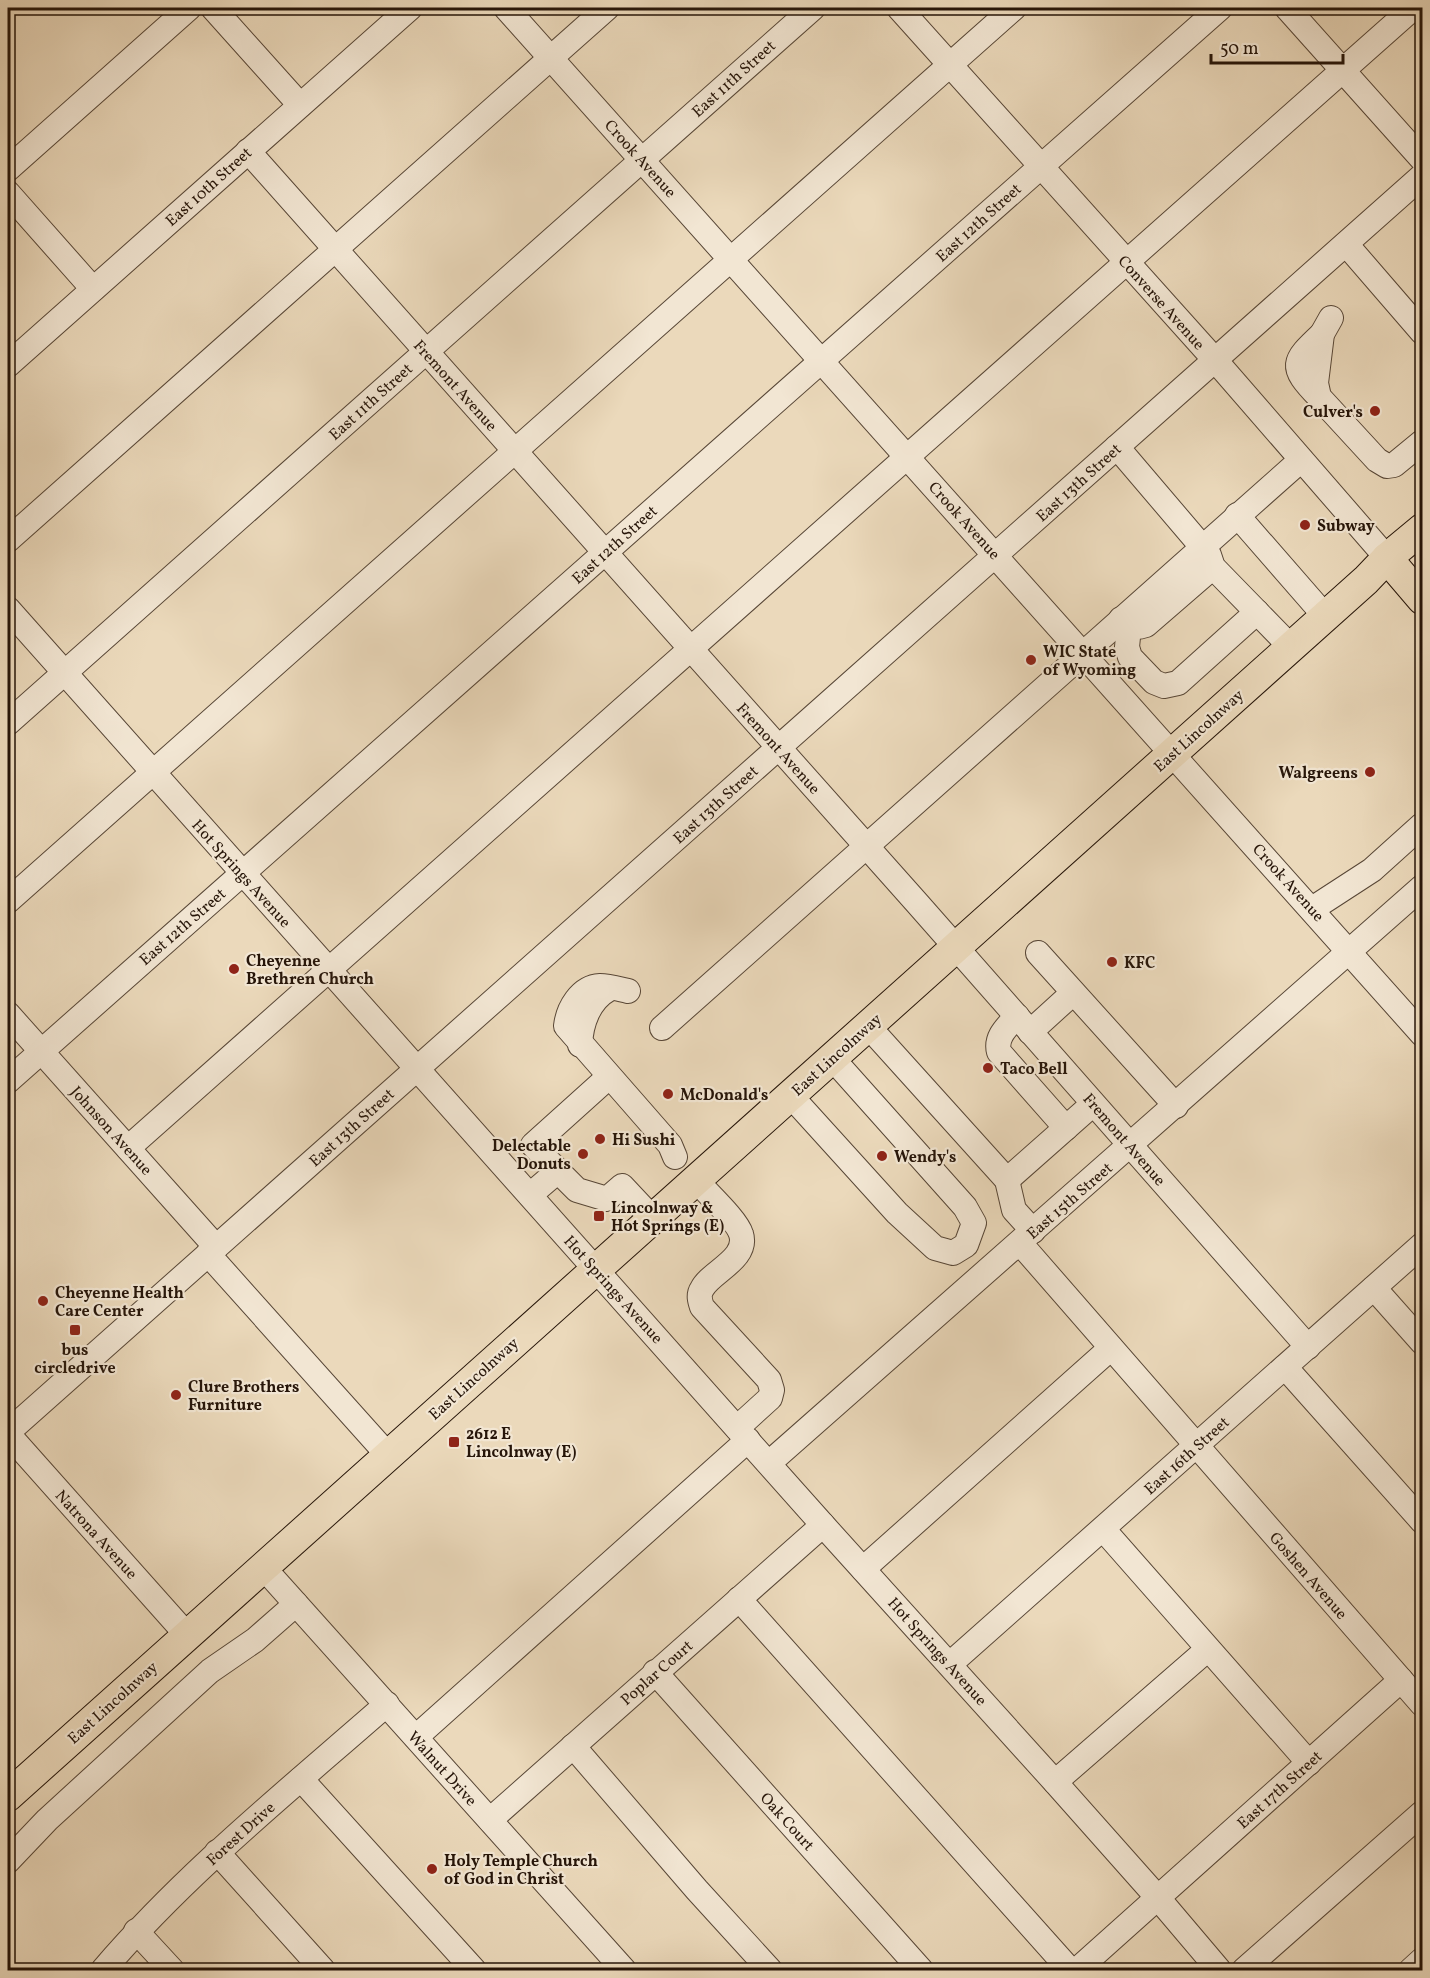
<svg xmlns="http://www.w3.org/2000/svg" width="1430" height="1978" font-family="Vollkorn,serif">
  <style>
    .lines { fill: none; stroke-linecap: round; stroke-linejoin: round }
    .minor-casing { stroke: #574636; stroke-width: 26 }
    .major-casing { stroke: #261509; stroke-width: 32 }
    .minor { stroke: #f2e6d3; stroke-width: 24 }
    .major { stroke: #ebd9bb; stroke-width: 30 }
    .poi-dot { fill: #8f2418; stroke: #f2e6d3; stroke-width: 2 }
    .labels { text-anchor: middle; stroke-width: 4.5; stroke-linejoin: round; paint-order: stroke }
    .street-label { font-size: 16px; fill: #261509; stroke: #f2e6d3 }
    .poi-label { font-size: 16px; font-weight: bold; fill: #261509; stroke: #f2e6d3; text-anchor: start }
  </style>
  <rect width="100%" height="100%" fill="#ebd9bb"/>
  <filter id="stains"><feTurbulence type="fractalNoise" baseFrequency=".00333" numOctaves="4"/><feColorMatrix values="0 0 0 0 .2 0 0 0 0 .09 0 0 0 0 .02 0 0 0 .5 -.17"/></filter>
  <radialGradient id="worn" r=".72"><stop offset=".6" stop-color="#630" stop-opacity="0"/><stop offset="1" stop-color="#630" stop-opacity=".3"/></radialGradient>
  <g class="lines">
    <defs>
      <g id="minor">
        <path d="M213 8 300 105"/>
        <path d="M506 8 1422 1034"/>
        <path d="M899 8 1215 360 1387 558"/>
        <path d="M1287 8 1422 159"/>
        <path d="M248 151 917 903 1308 1347"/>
        <path d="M8 169 189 8"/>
        <path d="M8 193 93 289"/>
        <path d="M1346 244 1422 332"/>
        <path d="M1331 318 1322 334 1316 383 1319 397 1377 460 1387 466 1394 465 1422 442"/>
        <path d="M8 365 410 8"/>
        <path d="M1319 397C1289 366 1292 362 1322 334"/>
        <path d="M1117 447 1209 555 1213 567 1291 647"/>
        <path d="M1237 515 1325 616"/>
        <path d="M8 540 607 8"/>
        <path d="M8 609 823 1525 1055 1782 1158 1898 1219 1970"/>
        <path d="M1121 619C1130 627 1134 629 1146 625L1213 567"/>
        <path d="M1129 627 1127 647 1130 657 1154 682 1164 686 1178 683 1257 612"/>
        <path d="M8 723 813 8"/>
        <path d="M8 901 1014 8"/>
        <path d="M1312 909 1372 870 1422 825"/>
        <path d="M1038 953 1176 1106"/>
        <path d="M628 991C619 989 609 986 600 986 580 987 568 1009 566 1026L670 1145 675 1157"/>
        <path d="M8 1014 216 1247"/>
        <path d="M1017 1016C1007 1027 995 1037 999 1052L1066 1128"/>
        <path d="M868 1026 1007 1180 1093 1104"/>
        <path d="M662 1028 1301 460"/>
        <path d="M1030 1032 1073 993"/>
        <path d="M580 1045C581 1023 589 1000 609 989"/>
        <path d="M8 1081 1220 8"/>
        <path d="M790 1095 897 1213 935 1248 953 1253 966 1245 974 1223 965 1207 832 1058"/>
        <path d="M128 1148 1413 8"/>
        <path d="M558 1171 577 1190 607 1199 622 1186 652 1218"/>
        <path d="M696 1180C706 1192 737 1220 741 1234 749 1259 710 1272 702 1289 698 1295 700 1301 702 1307L769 1380 772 1390 770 1398 737 1428"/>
        <path d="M1007 1180 1014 1210 1033 1231"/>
        <path d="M530 1195 558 1171 533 1145 603 1082"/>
        <path d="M1020 1243 1422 1704"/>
        <path d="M208 1254 387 1454"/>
        <path d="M1374 1288 1422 1342"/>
        <path d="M1285 1367 1422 1521"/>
        <path d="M8 1432 1422 176"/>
        <path d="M8 1434 187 1635"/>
        <path d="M769 1463 1422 887"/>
        <path d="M1103 1529 1309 1763"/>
        <path d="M262 1566 624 1970"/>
        <path d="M863 1569 1111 1348"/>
        <path d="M739 1599 1070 1970"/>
        <path d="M950 1664 1422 1245"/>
        <path d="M655 1672 921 1970"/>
        <path d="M416 1737 748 1440"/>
        <path d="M573 1746 697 1890 770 1970"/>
        <path d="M301 1779 474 1970"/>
        <path d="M1055 1782 1208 1649"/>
        <path d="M490 1820 823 1525"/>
        <path d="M217 1852 323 1970"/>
        <path d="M8 1861 47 1820 210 1671 255 1640 296 1604"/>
        <path d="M136 1931 172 1970"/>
        <path d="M103 1970C187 1872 289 1790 387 1704"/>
        <path d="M1077 1970 1401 1680"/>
        <path d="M1244 1970 1422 1813"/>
        <path d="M1411 1970 1422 1960"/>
      </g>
      <g id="major">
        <path d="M1387 558 1422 599"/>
        <path d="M8 1796 1366 580 1387 558 1422 529"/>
      </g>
    </defs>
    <!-- minor casing -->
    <use href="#minor" class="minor-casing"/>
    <!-- major casing -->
    <use href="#major" class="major-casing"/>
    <!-- minor -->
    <use href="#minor" class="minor"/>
    <!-- major -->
    <use href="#major" class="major"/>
  </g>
  <!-- markers -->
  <g class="poi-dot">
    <circle cx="1375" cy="411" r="6"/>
    <circle cx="1305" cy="525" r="6"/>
    <circle cx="1031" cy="660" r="6"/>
    <circle cx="1370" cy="772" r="6"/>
    <circle cx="1112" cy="962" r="6"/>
    <circle cx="234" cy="969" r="6"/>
    <circle cx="988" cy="1068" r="6"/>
    <circle cx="668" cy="1094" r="6"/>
    <circle cx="600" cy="1139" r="6"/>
    <circle cx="583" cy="1154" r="6"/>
    <circle cx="882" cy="1156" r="6"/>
    <rect x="593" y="1210" width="12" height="12" rx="3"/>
    <circle cx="43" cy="1301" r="6"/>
    <rect x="69" y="1324" width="12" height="12" rx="3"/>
    <circle cx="176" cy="1395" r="6"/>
    <rect x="448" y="1436" width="12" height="12" rx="3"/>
    <circle cx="432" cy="1869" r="6"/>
  </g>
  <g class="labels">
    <!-- street labels -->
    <g class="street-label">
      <text transform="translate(733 78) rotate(-42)" y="6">East 11th Street</text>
      <text transform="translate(641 158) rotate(48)" y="6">Crook Avenue</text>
      <text transform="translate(208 186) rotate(-42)" y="6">East 10th Street</text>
      <text transform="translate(978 222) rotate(-42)" y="6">East 12th Street</text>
      <text transform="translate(1162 302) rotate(48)" y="6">Converse Avenue</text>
      <text transform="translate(456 385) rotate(48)" y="6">Fremont Avenue</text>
      <text transform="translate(370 401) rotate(-42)" y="6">East 11th Street</text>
      <text transform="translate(1078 482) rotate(-42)" y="6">East 13th Street</text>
      <text transform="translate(965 520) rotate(48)" y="6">Crook Avenue</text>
      <text transform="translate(614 544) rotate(-42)" y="6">East 12th Street</text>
      <text transform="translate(1198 730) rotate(-42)" y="6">East Lincolnway</text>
      <text transform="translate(779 748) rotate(48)" y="6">Fremont Avenue</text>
      <text transform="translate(715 804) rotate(-42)" y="6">East 13th Street</text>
      <text transform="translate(242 873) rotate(48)" y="6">Hot Springs Avenue</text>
      <text transform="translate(1289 882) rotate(48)" y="6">Crook Avenue</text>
      <text transform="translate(182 926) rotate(-41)" y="6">East 12th Street</text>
      <text transform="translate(836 1054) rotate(-42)" y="6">East Lincolnway</text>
      <text transform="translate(351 1127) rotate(-42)" y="6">East 13th Street</text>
      <text transform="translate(112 1130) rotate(48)" y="6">Johnson Avenue</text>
      <text transform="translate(1125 1139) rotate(49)" y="6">Fremont Avenue</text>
      <text transform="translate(1069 1200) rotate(-41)" y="6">East 15th Street</text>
      <text transform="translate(614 1289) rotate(48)" y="6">Hot Springs Avenue</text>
      <text transform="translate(473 1378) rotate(-42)" y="6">East Lincolnway</text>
      <text transform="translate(1186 1455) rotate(-42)" y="6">East 16th Street</text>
      <text transform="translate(97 1534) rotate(48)" y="6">Natrona Avenue</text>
      <text transform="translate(1309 1575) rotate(49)" y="6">Goshen Avenue</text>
      <text transform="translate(938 1651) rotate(48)" y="6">Hot Springs Avenue</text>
      <text transform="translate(656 1672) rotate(-41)" y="6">Poplar Court</text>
      <text transform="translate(112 1702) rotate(-42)" y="6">East Lincolnway</text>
      <text transform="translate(443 1768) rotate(48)" y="6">Walnut Drive</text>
      <text transform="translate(1279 1789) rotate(-42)" y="6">East 17th Street</text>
      <text transform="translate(788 1821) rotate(48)" y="6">Oak Court</text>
      <text transform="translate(240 1833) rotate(-42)" y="6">Forest Drive</text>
    </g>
    <!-- poi labels -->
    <g class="poi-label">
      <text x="1363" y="417" text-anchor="end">Culver's</text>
      <text x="1317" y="531">Subway</text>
      <text x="1043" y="657">WIC State<tspan x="1043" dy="18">of Wyoming</tspan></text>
      <text x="1358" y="778" text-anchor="end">Walgreens</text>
      <text x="246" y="966">Cheyenne<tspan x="246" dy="18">Brethren Church</tspan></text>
      <text x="1124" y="968">KFC</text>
      <text x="1000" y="1074">Taco Bell</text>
      <text x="680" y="1100">McDonald's</text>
      <text x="612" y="1145">Hi Sushi</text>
      <text x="571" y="1151" text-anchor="end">Delectable<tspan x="571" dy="18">Donuts</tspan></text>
      <text x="894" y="1162">Wendy's</text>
      <text x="611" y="1213">Lincolnway &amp;<tspan x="611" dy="18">Hot Springs (E)</tspan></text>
      <text x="55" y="1298">Cheyenne Health<tspan x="55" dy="18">Care Center</tspan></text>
      <text x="75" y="1355" text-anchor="middle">bus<tspan x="75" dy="18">circledrive</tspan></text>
      <text x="188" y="1392">Clure Brothers<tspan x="188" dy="18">Furniture</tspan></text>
      <text x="466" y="1439">2612 E<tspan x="466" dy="18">Lincolnway (E)</tspan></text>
      <text x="444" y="1866">Holy Temple Church<tspan x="444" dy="18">of God in Christ</tspan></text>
    </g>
  </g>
  <!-- margin -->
  <rect width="1430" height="1978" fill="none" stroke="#ebd9bb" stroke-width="30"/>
  <rect x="9" y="9" width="1412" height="1960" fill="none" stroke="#261509" stroke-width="3"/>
  <rect x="15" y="15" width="1400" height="1948" fill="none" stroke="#261509" stroke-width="1.5"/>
  <!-- scale -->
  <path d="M1211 54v9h132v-9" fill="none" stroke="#261509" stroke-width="3"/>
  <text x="1220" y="54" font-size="18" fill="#261509" stroke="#f2e6d3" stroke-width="4.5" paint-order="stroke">50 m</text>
  <rect width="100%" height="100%" filter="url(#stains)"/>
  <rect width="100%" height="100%" fill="url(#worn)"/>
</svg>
